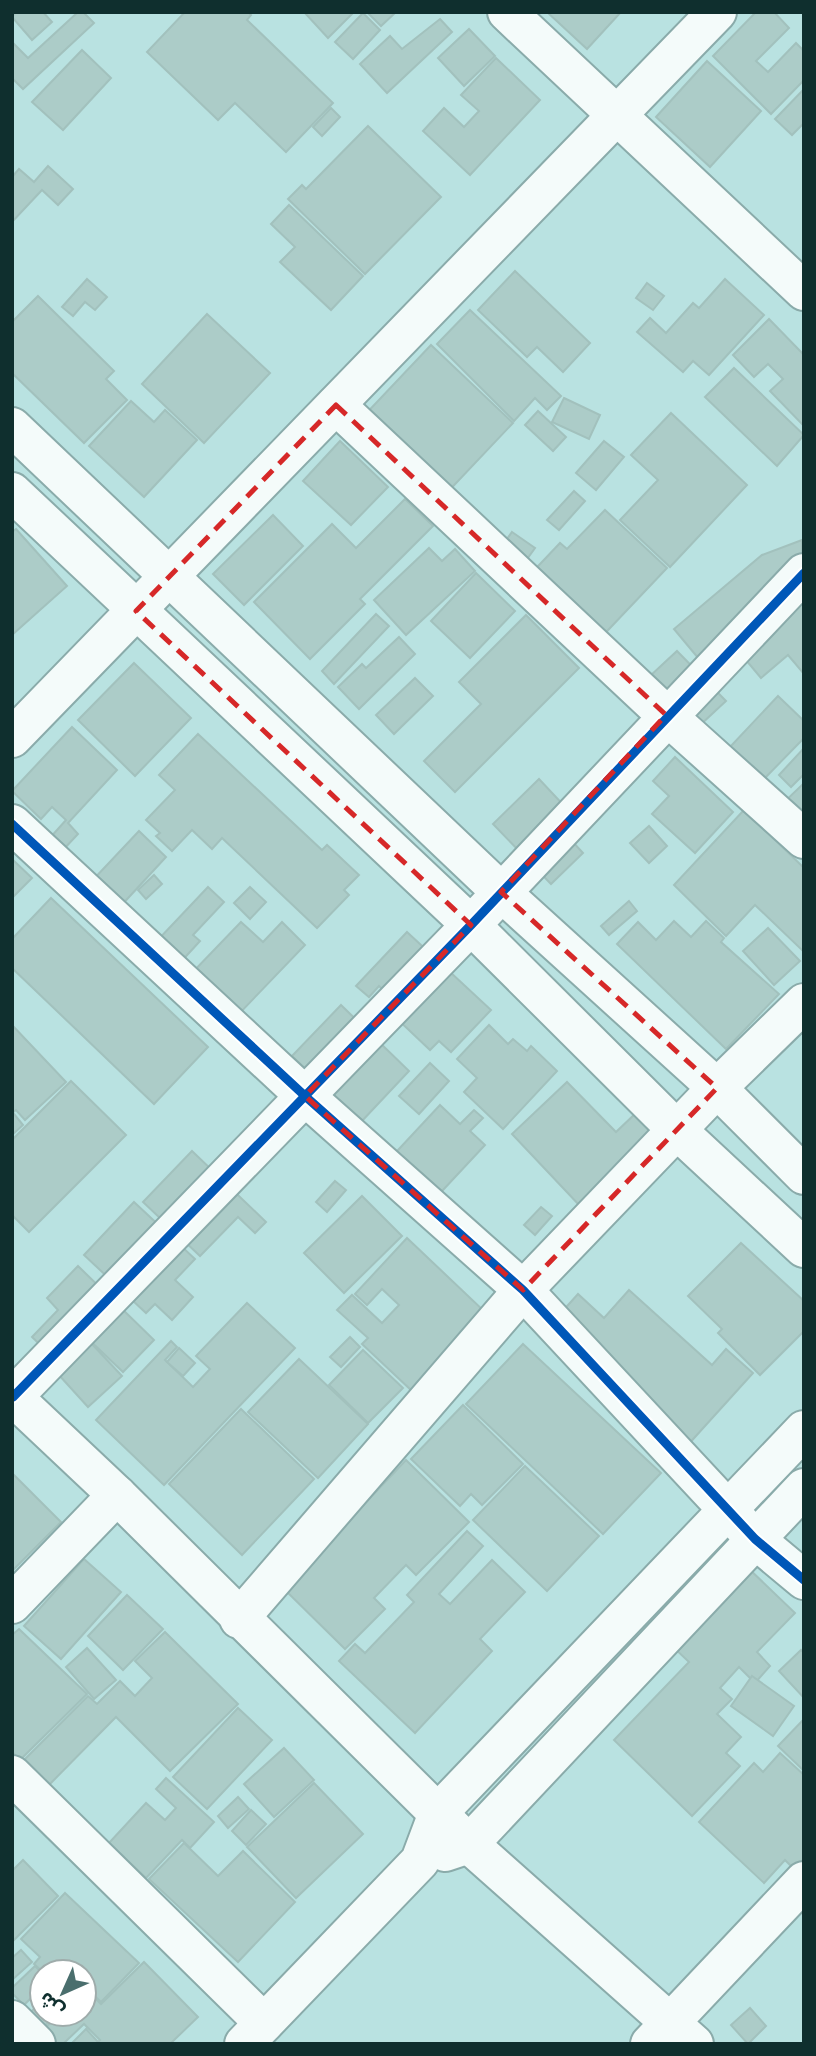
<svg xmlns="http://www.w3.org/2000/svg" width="816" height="2056" font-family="'Golos Text','Noto Sans Arabic',sans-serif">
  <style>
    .building { fill: #acccc8; stroke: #a2c1bd; stroke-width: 2 }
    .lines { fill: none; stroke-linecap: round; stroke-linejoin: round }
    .minor-casing { stroke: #8aabaa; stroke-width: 42 }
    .minor { stroke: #f4fbfa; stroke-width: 38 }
    .cycleway-casing { stroke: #fff; stroke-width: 13 }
    .cycleway { stroke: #0057b8; stroke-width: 9 }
    .marked { fill: none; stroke: #d62828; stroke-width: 5; stroke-dasharray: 14 9; stroke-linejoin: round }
  </style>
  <rect width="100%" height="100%" fill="#b9e2e1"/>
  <!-- building -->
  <g class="building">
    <path d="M16 12H43L52 22 32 40 12 17Z"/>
    <path d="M78 12H83L94 23 23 89 12 78V42L28 58Z"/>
    <path d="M185 12H248L251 15 247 20 333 103 286 152 235 103 218 120 147 52Z"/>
    <path d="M304 12H354L328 38Z"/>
    <path d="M367 12H396L381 26Z"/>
    <path d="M547 12H621L587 49Z"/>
    <path d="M756 12H774L789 28 756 61 768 72 796 43 804 51V80L771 114 713 56Z"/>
    <path d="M363 13 380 30 353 59 335 42Z"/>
    <path d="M440 19 452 32 387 93 360 64 390 36 402 49Z"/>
    <path d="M469 29 495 56 464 86 438 58Z"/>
    <path d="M82 50 111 78 63 130 32 102Z"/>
    <path d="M496 58 540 100 470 175 423 131 444 108 464 127 479 111 461 95Z"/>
    <path d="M707 61 761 111 710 167 656 117Z"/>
    <path d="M804 89V127L802 125 792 135 775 119Z"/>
    <path d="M331 108 340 117 322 136 313 127Z"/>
    <path d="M368 126 441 197 365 274 288 199 302 185 306 189Z"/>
    <path d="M48 166 73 189 58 205 42 190 12 222V177L19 169 34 182Z"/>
    <path d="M289 205 363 276 331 310 280 262 295 247 271 224Z"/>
    <path d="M515 271 590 343 563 372 537 347 527 357 478 310Z"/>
    <path d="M87 279 107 297 95 310 85 302 73 316 62 307Z"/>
    <path d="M725 279 764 315 709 375 693 361 683 372 637 332 650 318 666 333 693 303 699 308Z"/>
    <path d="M647 283 664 296 653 310 636 298Z"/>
    <path d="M38 296 114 371 106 379 127 400 84 443 12 373V322Z"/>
    <path d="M470 310 561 396 547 410 535 398 514 421 437 344Z"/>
    <path d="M207 314 270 373 204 443 142 384Z"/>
    <path d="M769 319 804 355V426L770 391 783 379 768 364 754 377 733 355Z"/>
    <path d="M431 345 513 423 441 499 359 421Z"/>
    <path d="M734 368 804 435 777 466 705 397Z"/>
    <path d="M564 398 600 415 589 439 552 422Z"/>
    <path d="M131 401 154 422 165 410 197 440 144 497 89 446Z"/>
    <path d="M538 411 566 437 553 451 525 425Z"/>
    <path d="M671 413 747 485 670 567 620 520 658 480 631 455Z"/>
    <path d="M340 441 388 487 351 525 303 481Z"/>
    <path d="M604 441 624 457 596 490 576 473Z"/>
    <path d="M574 491 585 501 559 530 547 520Z"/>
    <path d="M405 499 433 526 360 599 365 604 310 659 254 602 332 524 356 548Z"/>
    <path d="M605 510 667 568 592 647 523 582 560 543 567 549Z"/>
    <path d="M273 515 303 546 244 605 213 574Z"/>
    <path d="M16 529 67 586 12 635V532Z"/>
    <path d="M512 532 535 548 522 566 499 550Z"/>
    <path d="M802 540 804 674 788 655 761 678 746 660 719 683 674 629 762 555Z"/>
    <path d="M429 548 442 561 455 549 475 571 406 635 374 600Z"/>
    <path d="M476 573 515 611 470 658 431 621Z"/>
    <path d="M376 614 389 626 334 684 322 671Z"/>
    <path d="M526 615 579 668 455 792 424 761 481 704 459 682Z"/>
    <path d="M399 637 415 654 359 709 338 687 362 664 366 668Z"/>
    <path d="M677 651 726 701 698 727 650 676Z"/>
    <path d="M134 663 191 718 135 776 78 720Z"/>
    <path d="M415 678 433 696 394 734 376 715Z"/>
    <path d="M778 696 804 721V738L764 779 730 747Z"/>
    <path d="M72 727 117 770 68 823 78 834 62 851 49 839 66 820 52 807 41 819 12 791Z"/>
    <path d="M198 734 322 850 327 845 359 875 344 890 349 895 317 928 222 838 212 849 192 830 172 851 156 836 160 833 146 820 175 790 159 775Z"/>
    <path d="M804 748V774L791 787 779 775Z"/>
    <path d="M675 757 733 812 695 853 652 814 669 796 653 781Z"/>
    <path d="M539 779 584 827 571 840 583 853 551 884 493 824Z"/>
    <path d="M804 783V815L780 806Z"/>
    <path d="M744 810 804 868V952L755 905 726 936 674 885Z"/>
    <path d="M649 826 667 846 649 863 630 843Z"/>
    <path d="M139 831 166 857 118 909 90 883Z"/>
    <path d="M12 859 32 878 12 898Z"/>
    <path d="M154 875 162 884 146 899 138 890Z"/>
    <path d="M208 887 224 902 193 935 200 941 178 965 155 943Z"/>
    <path d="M250 887 266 902 250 919 234 903Z"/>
    <path d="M51 898 208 1047 154 1104 12 968V939Z"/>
    <path d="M629 901 637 911 609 935 601 926Z"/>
    <path d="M674 921 691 937 706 921 724 938 721 942 779 994 726 1049 617 944 638 922 656 940Z"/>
    <path d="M241 922 263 942 282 922 305 945 234 1019 189 976Z"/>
    <path d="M768 928 800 961 774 985 743 951Z"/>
    <path d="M407 932 491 1010 451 1052 439 1041 430 1050 394 1016 401 1007 379 986 369 997 356 986Z"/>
    <path d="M341 1005 409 1071 361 1122 292 1056Z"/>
    <path d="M12 1025 66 1082 25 1120 16 1110 12 1113Z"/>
    <path d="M489 1025 508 1044 513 1039 527 1051 531 1046 557 1071 503 1129 464 1092 477 1078 457 1059Z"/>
    <path d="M430 1063 449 1081 419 1114 399 1096Z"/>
    <path d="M71 1081 126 1135 29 1232 12 1215V1140Z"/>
    <path d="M567 1082 616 1132 637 1112 658 1134 581 1207 512 1134Z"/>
    <path d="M440 1105 460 1124 474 1110 483 1118 470 1131 485 1145 429 1205 385 1164Z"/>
    <path d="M14 1114 23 1125 12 1135V1116Z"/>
    <path d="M192 1151 266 1222 255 1233 238 1217 200 1256 143 1202Z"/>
    <path d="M335 1181 346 1190 327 1212 316 1202Z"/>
    <path d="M362 1196 402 1236 344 1293 304 1253Z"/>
    <path d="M134 1202 195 1259 175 1280 193 1297 172 1320 155 1304 146 1313 84 1255Z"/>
    <path d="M541 1207 552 1216 535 1235 524 1225Z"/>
    <path d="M407 1238 486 1313 412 1391 362 1344 368 1338 337 1310 352 1295 382 1323 399 1305 382 1289 367 1305 355 1294Z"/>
    <path d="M741 1243 804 1301V1331L760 1375 718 1333 722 1329 688 1296Z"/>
    <path d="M78 1266 154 1340 123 1372 85 1336 59 1363 32 1337 58 1310 47 1298Z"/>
    <path d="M629 1290 712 1365 726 1349 753 1373 686 1447 551 1324 578 1294 604 1318Z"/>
    <path d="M247 1303 295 1348 164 1485 96 1420 171 1341 177 1347 165 1360 193 1387 210 1369 196 1356Z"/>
    <path d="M350 1337 360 1347 341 1367 330 1357Z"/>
    <path d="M91 1343 122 1376 88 1407 58 1374Z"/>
    <path d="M523 1344 661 1473 603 1534 466 1404Z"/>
    <path d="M179 1348 195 1363 183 1376 167 1362Z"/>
    <path d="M363 1350 403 1388 368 1423 329 1385Z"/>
    <path d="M299 1359 368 1424 318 1478 248 1412Z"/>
    <path d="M463 1405 523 1464 482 1505 471 1494 460 1506 411 1459Z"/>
    <path d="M241 1409 314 1479 242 1555 169 1484Z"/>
    <path d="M406 1460 469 1522 416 1575 406 1565 374 1598 385 1609 345 1649 284 1589Z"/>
    <path d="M525 1466 599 1536 547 1591 473 1520Z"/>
    <path d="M12 1473 61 1522 12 1571Z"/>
    <path d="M467 1531 483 1546 439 1594 450 1604 492 1560 525 1592 480 1639 492 1651 415 1733 339 1661 355 1644 365 1653 414 1602 407 1595Z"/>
    <path d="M84 1559 121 1592 61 1659 24 1626Z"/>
    <path d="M745 1565 795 1613 757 1652 770 1666 755 1683 739 1667 720 1688 732 1699 717 1714 741 1737 726 1753 740 1766 692 1816 614 1740 689 1662 670 1644Z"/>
    <path d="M127 1595 163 1629 123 1670 88 1636Z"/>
    <path d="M19 1629 87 1694 20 1760 12 1752V1635Z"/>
    <path d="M165 1632 238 1704 170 1771 116 1717 47 1787 22 1762 88 1696 97 1704 120 1681 135 1696 152 1678 135 1661Z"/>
    <path d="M87 1648 116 1680 94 1699 66 1667Z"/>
    <path d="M801 1650 804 1653V1698L779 1671Z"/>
    <path d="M752 1676 794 1706 773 1736 731 1706Z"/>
    <path d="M238 1708 272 1740 207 1809 173 1777Z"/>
    <path d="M804 1719V1771L778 1746Z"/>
    <path d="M284 1748 314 1780 274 1817 244 1784Z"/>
    <path d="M780 1753 804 1775V1859L794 1869 785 1860 764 1883 699 1822 754 1763 763 1772Z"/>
    <path d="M166 1778 214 1822 190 1848 182 1840 146 1878 109 1843 146 1803 165 1820 176 1808 156 1789Z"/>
    <path d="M314 1783 363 1834 296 1898 247 1847Z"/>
    <path d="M238 1797 249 1809 228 1828 218 1816Z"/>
    <path d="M251 1810 266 1824 246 1845 232 1831Z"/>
    <path d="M184 1843 218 1876 243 1851 295 1902 238 1962 149 1879Z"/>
    <path d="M23 1860 58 1896 12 1942V1871Z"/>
    <path d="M65 1893 139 1963 101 2002 84 1986V1972H43L34 1964 40 1957 21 1939Z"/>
    <path d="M21 1950 32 1962 12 1980V1958Z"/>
    <path d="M144 1962 198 2017 170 2044H71L86 2029 98 2042 100 2040 84 2024 63 2044H57L43 2030 59 2014H84L86 1989 101 2004Z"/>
    <path d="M35 1966 42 1973V1987L24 2005 12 1993V1988Z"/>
    <path d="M42 1998V2014H54L44 2027 29 2015Z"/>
    <path d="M750 2008 766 2026 748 2044 731 2025Z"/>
  </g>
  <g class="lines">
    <defs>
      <g id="minor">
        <path d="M507 12 804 291"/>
        <path d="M336 405 666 715 804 839"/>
        <path d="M12 427 501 892 717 1088 804 1175"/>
        <path d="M12 492 471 925 678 1131 804 1248"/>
        <path d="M12 738 717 12"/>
        <path d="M12 824 305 1096 523 1290 755 1539 804 1580"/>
        <path d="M12 1396 117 1495 469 1844 694 2044"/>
        <path d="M13 1397 471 925 804 573"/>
        <path d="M12 1604 117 1495"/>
        <path d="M239 1619 523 1290 717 1088 804 1003"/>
        <path d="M12 1775 264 2023"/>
        <path d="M445 1852 469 1844 804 1488"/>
        <path d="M12 2020 36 2044"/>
        <path d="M244 2044 420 1861 438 1813 804 1430"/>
        <path d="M650 2044 804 1881"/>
      </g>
    </defs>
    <!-- minor casing -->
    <use href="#minor" class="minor-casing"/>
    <!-- minor -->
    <use href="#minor" class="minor"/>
    <defs>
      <g id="cycleway">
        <path d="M12 824 305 1096 523 1290 755 1539 804 1580"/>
        <path d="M13 1397 471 925 804 573"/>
      </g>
    </defs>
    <!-- cycleway casing -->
    <use href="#cycleway" class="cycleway-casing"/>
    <!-- cycleway -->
    <use href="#cycleway" class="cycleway"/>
  </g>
  <!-- marked area -->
  <path class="marked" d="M336 405 666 715 501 892 717 1088 523 1290 305 1096 471 925 136 611Z"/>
  <!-- border -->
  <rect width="816" height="2056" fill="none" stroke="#0f2f2e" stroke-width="28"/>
  <!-- north arrow -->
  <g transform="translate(63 1993) rotate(225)"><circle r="33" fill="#ffffff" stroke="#9facab" stroke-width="2"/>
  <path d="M0-5L12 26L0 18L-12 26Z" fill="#4a6e6d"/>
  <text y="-10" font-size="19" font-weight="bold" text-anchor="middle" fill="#0f2f2e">ش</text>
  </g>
</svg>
